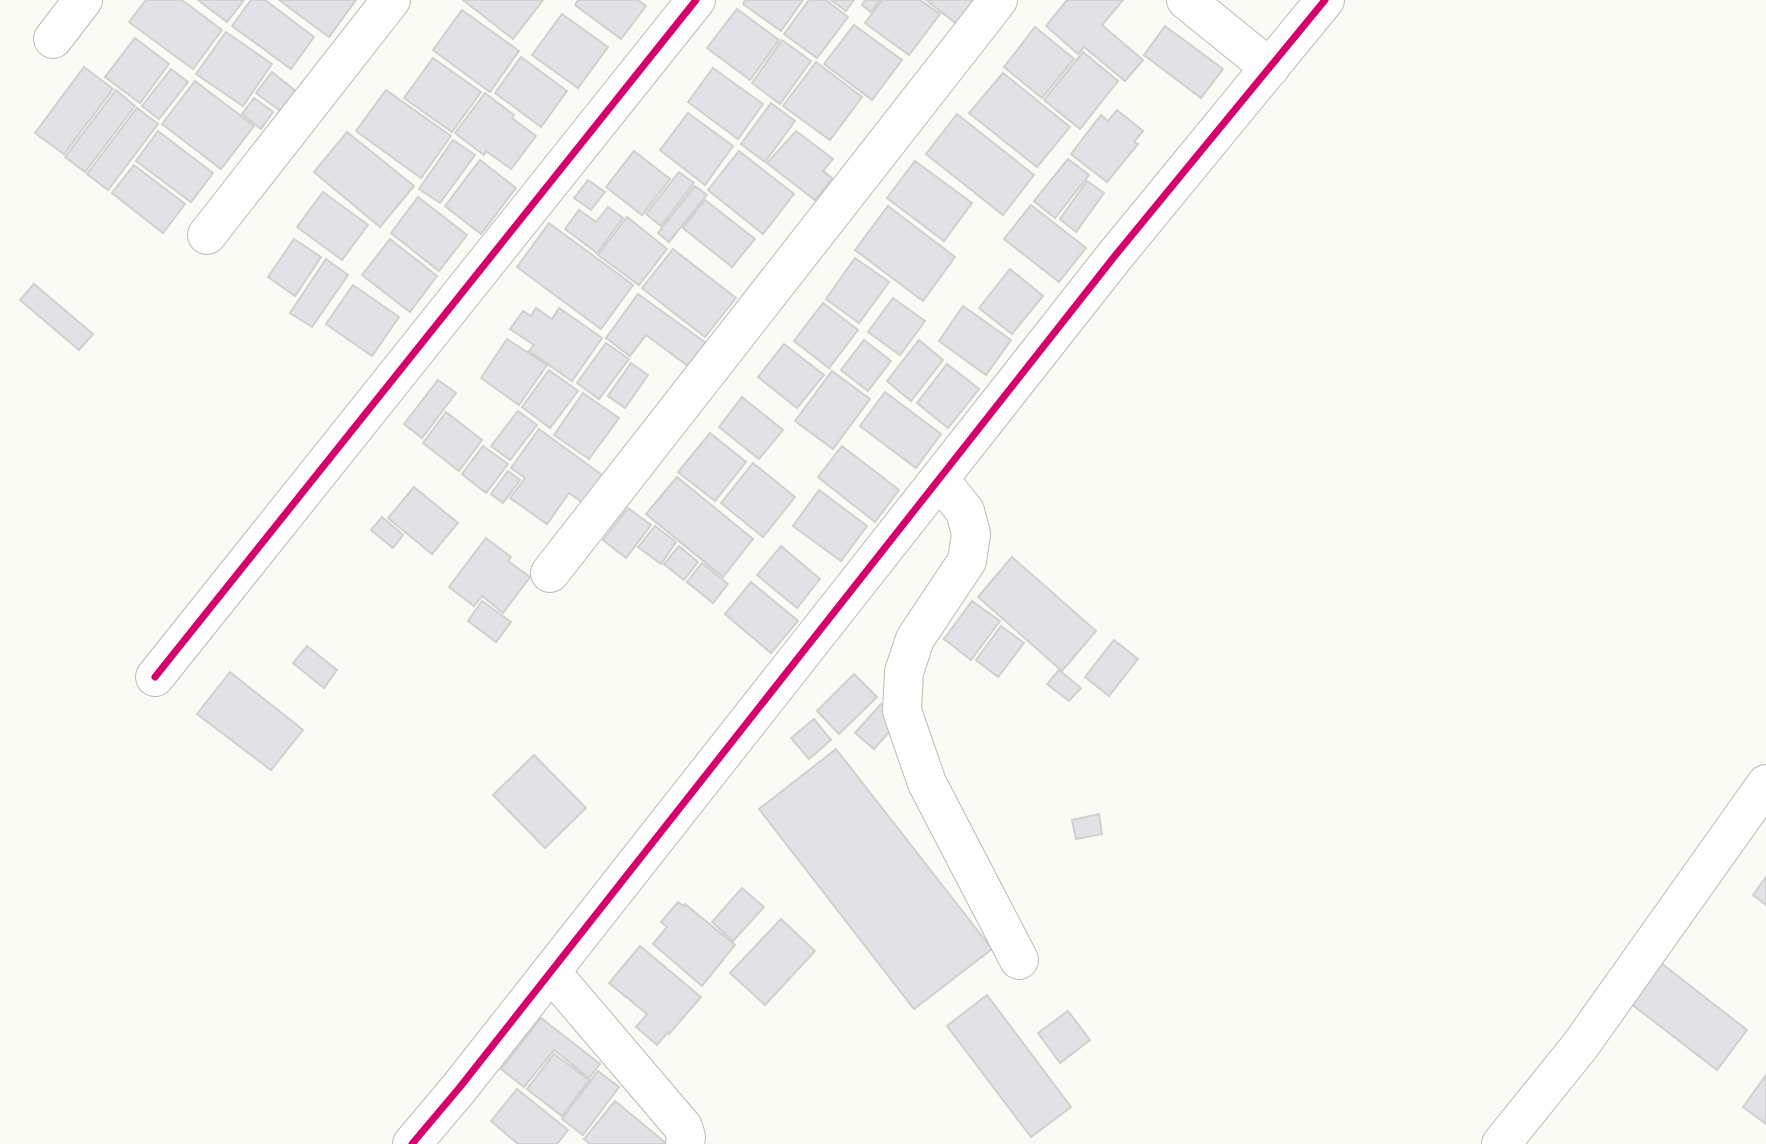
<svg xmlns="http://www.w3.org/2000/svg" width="1766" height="1144" font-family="'Exo 2',sans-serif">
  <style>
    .building { fill: #e2e2e6; stroke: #d0d0cf; stroke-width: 2 }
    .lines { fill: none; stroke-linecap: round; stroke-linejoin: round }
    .minor-casing { stroke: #bbbbb7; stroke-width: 40 }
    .minor { stroke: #fefefe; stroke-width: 38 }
    .cycleway-casing { stroke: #fff; stroke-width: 11 }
    .cycleway { stroke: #d6006c; stroke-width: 7 }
  </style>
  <rect width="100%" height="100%" fill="#fbfbf6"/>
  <!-- building -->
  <g class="building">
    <path d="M146 0H182L222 30 193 69 129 22Z"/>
    <path d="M198 0H244L227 22Z"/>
    <path d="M251 0H265L314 37 291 69 232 26Z"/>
    <path d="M279 0H356L329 37Z"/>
    <path d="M463 0H543L513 39Z"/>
    <path d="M578 0H638L646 6 621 39 575 5Z"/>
    <path d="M745 0H803L781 31 743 4Z"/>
    <path d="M809 0H826L848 17 817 58 784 34Z"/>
    <path d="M831 0H854L846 11Z"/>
    <path d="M865 0H880L871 12 862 5Z"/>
    <path d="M882 0H920L940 14 909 55 865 23Z"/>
    <path d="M926 0H978L958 25Z"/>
    <path d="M1067 0H1123L1102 25 1143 60 1125 81 1084 47 1078 54 1046 26Z"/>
    <path d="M737 9 779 40 750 80 707 48Z"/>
    <path d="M462 10 519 51 490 92 433 50Z"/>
    <path d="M562 14 608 47 578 88 532 55Z"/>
    <path d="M854 25 902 60 872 100 824 64Z"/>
    <path d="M1165 26 1223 69 1201 98 1144 55Z"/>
    <path d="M1035 27 1074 59 1042 98 1004 67Z"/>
    <path d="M226 32 272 64 243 106 196 74Z"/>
    <path d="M135 38 169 64 140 103 105 77Z"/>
    <path d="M782 40 811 61 780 104 752 83Z"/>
    <path d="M1083 52 1118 81 1080 129 1044 100Z"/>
    <path d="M521 57 567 91 541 127 495 93Z"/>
    <path d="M433 58 481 92 452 132 404 98Z"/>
    <path d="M816 62 862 97 830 140 783 106Z"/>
    <path d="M84 67 113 89 64 154 35 133Z"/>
    <path d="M713 68 763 104 738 139 688 102Z"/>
    <path d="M171 69 188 82 159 119 142 106Z"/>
    <path d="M272 72 297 92 282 112 256 93Z"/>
    <path d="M1003 73 1070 127 1037 167 969 113Z"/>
    <path d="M195 81 254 126 221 169 162 124Z"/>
    <path d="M116 90 135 106 85 172 65 157Z"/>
    <path d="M386 90 451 136 421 178 356 131Z"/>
    <path d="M485 93 514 115 512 118 536 136 511 169 486 151 484 155 455 133Z"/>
    <path d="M254 98 273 112 261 129 242 114Z"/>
    <path d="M771 103 795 121 765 162 741 144Z"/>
    <path d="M137 108 158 124 108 190 87 174Z"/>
    <path d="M1117 110 1143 131 1134 142 1138 144 1107 182 1071 154 1101 115 1108 121Z"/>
    <path d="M688 113 733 146 705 185 660 150Z"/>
    <path d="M957 114 1034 175 1003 215 926 154Z"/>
    <path d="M158 131 213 173 191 202 136 161Z"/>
    <path d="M796 131 833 159 823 171 832 178 815 200 767 163Z"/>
    <path d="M347 132 414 186 380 227 314 172Z"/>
    <path d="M453 140 475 155 440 203 419 189Z"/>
    <path d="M634 151 670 179 642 215 606 187Z"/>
    <path d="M739 151 794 194 763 234 708 190Z"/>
    <path d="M1068 159 1089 175 1055 218 1034 201Z"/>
    <path d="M480 160 516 188 481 234 445 206Z"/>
    <path d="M915 161 972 203 944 241 887 198Z"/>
    <path d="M134 165 185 204 163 233 112 193Z"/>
    <path d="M679 172 694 183 661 226 646 214Z"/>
    <path d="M588 180 605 192 591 210 574 198Z"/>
    <path d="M1087 181 1104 193 1076 232 1060 219Z"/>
    <path d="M695 186 707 195 669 242 658 233Z"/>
    <path d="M323 192 368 225 342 260 297 227Z"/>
    <path d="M418 197 467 235 439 271 391 233Z"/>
    <path d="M705 200 755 239 732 267 683 228Z"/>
    <path d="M1031 205 1086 248 1059 282 1004 239Z"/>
    <path d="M888 206 955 257 923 301 855 250Z"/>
    <path d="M608 207 623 218 597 253 565 229 579 210 596 222Z"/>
    <path d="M627 217 667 249 639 285 598 255Z"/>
    <path d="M549 223 633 285 601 329 517 267Z"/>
    <path d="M294 239 321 257 295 296 268 277Z"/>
    <path d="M390 239 437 276 410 312 362 275Z"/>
    <path d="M673 249 736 298 705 337 642 288Z"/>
    <path d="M855 258 889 282 859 323 826 299Z"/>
    <path d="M326 259 348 275 312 327 290 313Z"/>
    <path d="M1010 269 1043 296 1012 334 979 308Z"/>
    <path d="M34 284 93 334 79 350 20 300Z"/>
    <path d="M353 285 399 317 372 356 326 324Z"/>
    <path d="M638 294 706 343 688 366 646 335 630 356 606 338Z"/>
    <path d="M893 298 925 321 900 355 868 332Z"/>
    <path d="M823 303 858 330 829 368 794 341Z"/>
    <path d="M963 306 1011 340 986 375 939 341Z"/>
    <path d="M536 308 552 319 559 308 602 338 572 381 529 351 534 345 510 329 523 311 531 316Z"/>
    <path d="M507 339 547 365 519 405 481 378Z"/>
    <path d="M864 340 891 361 868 391 841 370Z"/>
    <path d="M919 340 943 360 911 401 887 381Z"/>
    <path d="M606 343 629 359 599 399 577 383Z"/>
    <path d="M784 344 824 375 797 408 758 377Z"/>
    <path d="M631 363 648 375 625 408 608 396Z"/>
    <path d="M947 364 979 389 948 428 917 403Z"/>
    <path d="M549 370 578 391 550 428 522 407Z"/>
    <path d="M832 371 870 399 833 449 795 421Z"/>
    <path d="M438 380 456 393 422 438 404 424Z"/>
    <path d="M885 392 941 434 916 468 860 426Z"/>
    <path d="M583 393 619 418 589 459 554 435Z"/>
    <path d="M742 397 783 430 759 459 719 427Z"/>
    <path d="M518 411 537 425 510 460 491 446Z"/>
    <path d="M446 412 482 440 459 471 423 443Z"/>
    <path d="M539 429 606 478 586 505 569 493 547 524 510 498 525 478 511 468Z"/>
    <path d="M710 433 746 462 715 501 678 472Z"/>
    <path d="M483 446 508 464 486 493 462 474Z"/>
    <path d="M842 446 899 490 875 522 818 477Z"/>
    <path d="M753 463 795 497 763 537 721 503Z"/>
    <path d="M508 471 520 480 503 503 491 494Z"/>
    <path d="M677 477 753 539 723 577 646 514Z"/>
    <path d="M414 487 458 523 432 554 388 518Z"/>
    <path d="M819 490 867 526 841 561 793 526Z"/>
    <path d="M628 508 651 525 626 558 603 540Z"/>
    <path d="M382 517 403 535 393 548 371 530Z"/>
    <path d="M655 526 676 542 661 564 638 547Z"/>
    <path d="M486 538 511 557 508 561 530 577 503 613 482 596 474 606 449 587Z"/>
    <path d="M679 546 698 562 684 580 664 564Z"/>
    <path d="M781 546 820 579 797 608 757 575Z"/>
    <path d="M1012 557 1096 631 1062 671 978 597Z"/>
    <path d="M702 563 728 584 713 603 687 582Z"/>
    <path d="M751 582 798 621 771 653 725 614Z"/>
    <path d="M482 601 511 622 496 642 468 621Z"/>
    <path d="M972 601 1000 621 971 660 944 639Z"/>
    <path d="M1001 626 1024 643 998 677 976 660Z"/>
    <path d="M1114 640 1138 659 1109 696 1085 677Z"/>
    <path d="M307 646 337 670 324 688 293 663Z"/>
    <path d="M1059 670 1081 688 1069 701 1047 684Z"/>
    <path d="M230 672 303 730 271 770 197 714Z"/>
    <path d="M854 674 877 697 839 734 817 711Z"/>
    <path d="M881 704 899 721 874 749 855 733Z"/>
    <path d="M814 719 831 740 809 759 791 738Z"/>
    <path d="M836 749 992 949 914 1009 759 809Z"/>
    <path d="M534 755 586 808 545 848 493 795Z"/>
    <path d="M1099 814 1102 834 1076 839 1072 820Z"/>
    <path d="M1766 877V905L1753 895Z"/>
    <path d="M742 888 764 907 733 941 712 922Z"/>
    <path d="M678 902 684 906 685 904 735 945 702 986 653 944 667 927 661 922Z"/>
    <path d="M781 919 815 951 765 1005 730 973Z"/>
    <path d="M640 946 701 997 669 1034 668 1032 657 1045 636 1027 647 1014 609 983Z"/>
    <path d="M1661 963 1747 1030 1717 1070 1630 1003Z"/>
    <path d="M987 995 1071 1107 1031 1137 947 1026Z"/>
    <path d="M1068 1011 1090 1040 1060 1063 1038 1033Z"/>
    <path d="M541 1018 600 1064 589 1078 554 1050 524 1087 501 1069Z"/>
    <path d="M554 1054 589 1080 562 1116 527 1089Z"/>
    <path d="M598 1071 619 1087 583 1135 562 1119Z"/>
    <path d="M1766 1075V1124L1743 1107Z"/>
    <path d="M517 1089 568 1130 557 1144H518L491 1121Z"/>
    <path d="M615 1101 667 1144H590L584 1139Z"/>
  </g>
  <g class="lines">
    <defs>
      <g id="minor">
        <path d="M1186 0 1270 68"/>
        <path d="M53 39 83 0"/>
        <path d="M207 235 391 0"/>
        <path d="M939 479 965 511 971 534 967 561 915 639 904 672 902 711 927 783 1019 960"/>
        <path d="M550 573 998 0"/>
        <path d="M155 677 696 0"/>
        <path d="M551 972 683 1127 686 1137 685 1144"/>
        <path d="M412 1144 460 1087 1114 257 1325 0"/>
        <path d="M1501 1144 1580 1046 1766 784"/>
      </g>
    </defs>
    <!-- minor casing -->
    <use href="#minor" class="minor-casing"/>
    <!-- minor -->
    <use href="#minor" class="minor"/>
    <defs>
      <g id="cycleway">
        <path d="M155 677 696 0"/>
        <path d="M412 1144 460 1087 1114 257 1325 0"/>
      </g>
    </defs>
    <!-- cycleway casing -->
    <use href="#cycleway" class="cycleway-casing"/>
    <!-- cycleway -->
    <use href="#cycleway" class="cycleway"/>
  </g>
</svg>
